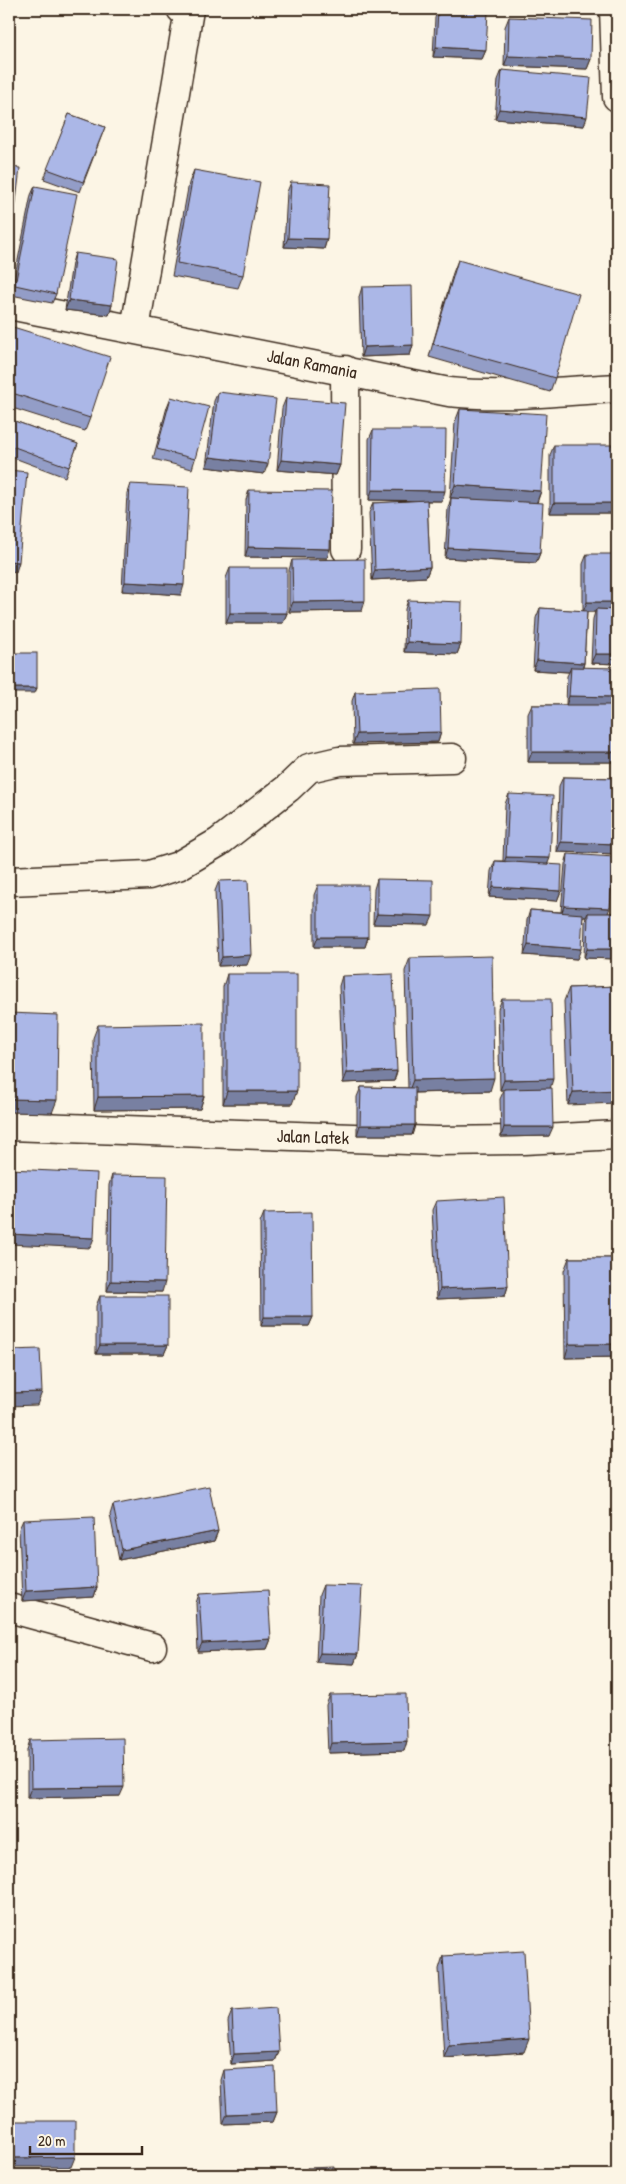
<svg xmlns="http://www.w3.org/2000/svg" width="626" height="2184" font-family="'Patrick Hand',sans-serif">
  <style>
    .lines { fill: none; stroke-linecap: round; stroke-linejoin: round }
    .street-casing { stroke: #3b2a1e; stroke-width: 31 }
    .street { stroke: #fcf5e5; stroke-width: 28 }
    .wall { fill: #939dc7; stroke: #3b2a1e }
    .shaded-wall { fill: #7880a2; stroke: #3b2a1e }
    .building { fill: #abb7e7; stroke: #3b2a1e }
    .labels { text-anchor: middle; stroke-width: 4.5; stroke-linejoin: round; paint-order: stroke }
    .street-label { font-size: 18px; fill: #3b2a1e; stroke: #fcf5e5 }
  </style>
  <rect width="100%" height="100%" fill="#fcf5e5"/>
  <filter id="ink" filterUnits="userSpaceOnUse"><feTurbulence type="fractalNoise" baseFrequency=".02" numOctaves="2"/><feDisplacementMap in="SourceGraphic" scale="10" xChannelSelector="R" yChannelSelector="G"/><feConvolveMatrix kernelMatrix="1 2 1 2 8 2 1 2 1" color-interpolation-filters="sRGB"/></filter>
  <g filter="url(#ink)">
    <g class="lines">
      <defs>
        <g id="street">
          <path d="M614 9 617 97"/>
          <path d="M9 305 449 392C505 398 561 391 617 388"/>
          <path d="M135 329 189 10 181 9"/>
          <path d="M345 370 346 549"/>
          <path d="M9 881 149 875 178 866 219 842 288 788 309 768 339 761 452 758"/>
          <path d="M9 1126 437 1141 524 1140 617 1135"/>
          <path d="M9 1608 152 1647"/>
        </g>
      </defs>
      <!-- street casing -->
      <use href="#street" class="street-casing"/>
      <!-- street -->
      <use href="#street" class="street"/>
    </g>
    <!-- wall -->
    <g class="wall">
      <path d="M438 9 486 50 482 59 433 57 435 18Z"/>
      <path d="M509 17 591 59 587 69 504 66 505 27Z"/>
      <path d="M502 70 584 126 495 119 498 80Z"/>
      <path d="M69 114 105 127 80 192 44 179Z"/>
      <path d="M194 170 243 275 238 288 172 276 189 183Z"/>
      <path d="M291 182 327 239 324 249 284 247 287 192Z"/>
      <path d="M35 186 56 294 52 303 11 295 31 195Z"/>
      <path d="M75 253 112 305 109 315 65 310 72 263Z"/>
      <path d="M458 260 555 378 550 392 429 357 453 273Z"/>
      <path d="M362 287 413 345 410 355 361 357 359 297Z"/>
      <path d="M13 327 90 418 85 431 9 407V338Z"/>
      <path d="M218 392 264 474 206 467 214 401Z"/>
      <path d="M171 397 195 459 192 469 153 459 167 407Z"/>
      <path d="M286 398 340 465 336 475 277 470 282 408Z"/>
      <path d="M460 409 541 491 537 503 540 553 536 563 445 558 448 508 451 498 459 499 450 498 455 422Z"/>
      <path d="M9 419 78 444 65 477 9 456Z"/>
      <path d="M373 430 442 501H427L430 567 426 577 372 580 369 513 373 503 421 501 369 500V439Z"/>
      <path d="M554 445 617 513H550V455Z"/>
      <path d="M130 484 181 595 122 591 127 493Z"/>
      <path d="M249 490 327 558 245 557 246 500Z"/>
      <path d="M587 554 617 664 591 663 593 619 595 612H587L584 663 583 667 617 762H528V714L532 705H566L567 676 569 672 533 670 536 618 540 608 583 611V564Z"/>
      <path d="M292 560 362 611 289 612V570Z"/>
      <path d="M230 568 287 613 283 623H226V578Z"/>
      <path d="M408 600 461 644 457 654 404 652 405 609Z"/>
      <path d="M355 692 441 732 438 742 353 744 352 701Z"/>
      <path d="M563 777 617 778V854L557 852 559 786Z"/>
      <path d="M509 794 548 864 561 891 557 901 489 897 491 871 495 861H503L505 804Z"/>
      <path d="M568 854 608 913H614L616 862 617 860V959L584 958 585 922 586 917H583L577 959 524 955 527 920 530 910 561 912 565 864Z"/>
      <path d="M377 879 429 925 373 924 374 889Z"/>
      <path d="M219 881 247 965 218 966 215 891Z"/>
      <path d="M318 885 368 937 365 947H314V895Z"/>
      <path d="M410 958 490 1091 415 1093V1125L412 1135H357V1097L361 1087 408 1088 405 971Z"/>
      <path d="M227 974 292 1104H223V987Z"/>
      <path d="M342 976 397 1071 394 1081 343 1083 339 986Z"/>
      <path d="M617 986 568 1105 564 1001 569 988Z"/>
      <path d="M502 999 550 1088 549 1136 501 1137 500 1099 504 1090H500L498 1009Z"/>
      <path d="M98 1025 204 1096 200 1109 94 1110 93 1038Z"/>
      <path d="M112 1175 162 1292 107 1291 109 1185Z"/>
      <path d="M436 1201 508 1286 505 1296 437 1299 432 1210Z"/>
      <path d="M264 1213 313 1317 309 1326H261L260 1223Z"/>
      <path d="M569 1258H617V1357L565 1358 564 1271Z"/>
      <path d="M100 1296 168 1345 164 1354H96V1306Z"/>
      <path d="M113 1505 218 1531 214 1541 119 1560 110 1515Z"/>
      <path d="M23 1520 97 1587 94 1597 22 1601 19 1529Z"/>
      <path d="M323 1585 358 1654 354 1664 316 1662 319 1595Z"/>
      <path d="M199 1594 271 1639 267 1649 198 1652 196 1603Z"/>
      <path d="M330 1695 407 1741 404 1751 328 1753 326 1705Z"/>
      <path d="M30 1740 120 1796 27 1798V1750Z"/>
      <path d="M443 1956 524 2052 444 2058 439 1969Z"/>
      <path d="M232 2011 279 2052 275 2061 231 2064 228 2021Z"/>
      <path d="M224 2070 277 2112 273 2122 223 2124 221 2080Z"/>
      <path d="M307 2168 334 2175H304Z"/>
    </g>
    <!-- shaded-wall -->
    <g class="shaded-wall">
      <path d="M436 47 486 50 482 59 433 57Z"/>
      <path d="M508 56 591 59 587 69 504 66Z"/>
      <path d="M499 109 587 117 584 126 495 119Z"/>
      <path d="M288 238 327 239 324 249 284 247Z"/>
      <path d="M69 300 112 305 109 315 65 310Z"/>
      <path d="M413 345 410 355 361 357 364 347Z"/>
      <path d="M210 457 268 464 264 474 206 467Z"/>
      <path d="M281 460 340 465 336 475 277 470Z"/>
      <path d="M455 485 541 491 536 504 450 498Z"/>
      <path d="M372 490 445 491 442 501 369 500Z"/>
      <path d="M554 503H617V513H550Z"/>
      <path d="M248 547 330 549 327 558 245 557Z"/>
      <path d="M448 548 540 553 536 563 445 558Z"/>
      <path d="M9 561 19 562 16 572 9 571Z"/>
      <path d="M430 567 426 577 372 580 375 570Z"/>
      <path d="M125 582 184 585 181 595 122 591Z"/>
      <path d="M365 601 362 611 289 612 293 602Z"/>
      <path d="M587 602H617V612L596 609 595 612H583Z"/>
      <path d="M230 613H287L283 623H226Z"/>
      <path d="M407 642 461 644 457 654 404 652Z"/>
      <path d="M595 654H617V664L591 663Z"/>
      <path d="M537 660 584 663 581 673 571 667 569 672 533 670Z"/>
      <path d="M9 688H37L35 693H9Z"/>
      <path d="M569 696 617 697V707L566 706Z"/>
      <path d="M441 732 438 742 353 744 357 734Z"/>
      <path d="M532 752H617V762H528Z"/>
      <path d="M561 842 617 844V854L557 852Z"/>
      <path d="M506 857 550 858 546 868 503 866Z"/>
      <path d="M493 887 561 891 557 901 489 897Z"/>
      <path d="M617 905V914H614Z"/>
      <path d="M564 906 610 908 606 918 588 913 586 917 561 915Z"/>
      <path d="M377 914 433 916 429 925 373 924Z"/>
      <path d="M318 937H368L365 947H314Z"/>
      <path d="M528 945 581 949 577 959 524 955Z"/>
      <path d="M587 949H617V959L584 958Z"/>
      <path d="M251 955 247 965 218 966 222 957Z"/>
      <path d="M397 1071 394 1081 343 1083 347 1073Z"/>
      <path d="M494 1078 490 1091 408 1093 413 1080Z"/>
      <path d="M553 1079 550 1089 500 1090 504 1080Z"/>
      <path d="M617 1090V1103L568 1105 573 1092Z"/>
      <path d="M227 1091H297L292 1104H223Z"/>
      <path d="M204 1096 200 1109 94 1110 98 1097Z"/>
      <path d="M9 1099 57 1100 52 1113 9 1112Z"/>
      <path d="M360 1125H415L412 1135H357Z"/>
      <path d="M504 1127H553L549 1136 501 1137Z"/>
      <path d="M9 1234 94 1238 90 1248 9 1244Z"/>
      <path d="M111 1281 165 1282 162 1292 107 1291Z"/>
      <path d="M508 1286 505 1296 437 1299 440 1289Z"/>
      <path d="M264 1317H313L309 1326H261Z"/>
      <path d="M569 1344H617V1357L565 1358Z"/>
      <path d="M100 1345H168L164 1354H96Z"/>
      <path d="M42 1392 37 1405 9 1406V1393Z"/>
      <path d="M218 1531 214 1541 119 1560 122 1550Z"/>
      <path d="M97 1587 94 1597 22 1601 26 1591Z"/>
      <path d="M271 1639 267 1649 198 1652 202 1643Z"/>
      <path d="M320 1653 358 1654 354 1664 316 1662Z"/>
      <path d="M407 1741 404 1751 328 1753 331 1743Z"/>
      <path d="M124 1787 120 1796 27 1798 31 1788Z"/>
      <path d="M529 2039 524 2052 444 2058 449 2045Z"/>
      <path d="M279 2052 275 2061 231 2064 234 2054Z"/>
      <path d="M277 2112 273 2122 223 2124 227 2114Z"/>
      <path d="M75 2157 71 2167H9V2158Z"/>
    </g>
    <!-- building -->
    <g class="building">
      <path d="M438 9 488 11 486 50 436 47Z"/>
      <path d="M509 17 592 20 591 59 508 56Z"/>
      <path d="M502 70 591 78 587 117 499 109Z"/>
      <path d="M69 114 105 127 83 182 47 169Z"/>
      <path d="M9 167 20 168 9 261Z"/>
      <path d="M194 170 260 182 243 275 177 263Z"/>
      <path d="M291 182 330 184 327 239 288 238Z"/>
      <path d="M35 186 77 194 56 294 15 285Z"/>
      <path d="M75 253 118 259 112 305 69 300Z"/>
      <path d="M458 260 579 294 555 378 433 344Z"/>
      <path d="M412 286 413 345 364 347 362 287Z"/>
      <path d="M13 327 110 357 90 418 9 392V340Z"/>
      <path d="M218 392 276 399 268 464 210 457Z"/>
      <path d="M171 397 209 407 195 459 157 449Z"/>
      <path d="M286 398 345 403 340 465 281 460Z"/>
      <path d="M460 409 546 414 541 491 455 485Z"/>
      <path d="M9 419 78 444 69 467 9 445Z"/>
      <path d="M373 430H446L445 491 372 490Z"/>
      <rect x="554" y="445" width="63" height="58"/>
      <path d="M9 470 27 472 19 562 9 561Z"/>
      <path d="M130 484 189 487 184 585 125 582Z"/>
      <path d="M249 490 332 491 330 549 248 547Z"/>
      <path d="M451 498 543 503 540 553 448 548Z"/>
      <path d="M427 500 430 567 375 570 373 503Z"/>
      <rect x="587" y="554" width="30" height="48"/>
      <path d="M365 559V601L293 602 292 560Z"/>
      <rect x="230" y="568" width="57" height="45"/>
      <path d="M408 600 462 602 461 644 407 642Z"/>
      <path d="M540 608 587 611 584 663 537 660Z"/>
      <path d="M596 609 617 610V654H595Z"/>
      <rect x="9" y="653" width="28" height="35"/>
      <path d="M571 667 617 668V697L569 696Z"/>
      <path d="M440 689 441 732 357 734 355 692Z"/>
      <rect x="532" y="705" width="85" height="47"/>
      <path d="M563 777 617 778V844L561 842Z"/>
      <path d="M509 794 553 796 550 858 506 857Z"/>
      <path d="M568 854 614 857 610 908 564 906Z"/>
      <path d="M495 861 562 865 561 891 493 887Z"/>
      <path d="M377 879 433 880V916L377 914Z"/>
      <path d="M248 880 251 955 222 957 219 881Z"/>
      <rect x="318" y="885" width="50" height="52"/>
      <path d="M530 910 583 914 581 949 528 945Z"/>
      <path d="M588 913H617V949H587Z"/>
      <path d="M492 956 494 1078 413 1080 410 958Z"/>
      <rect x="227" y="974" width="70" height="117"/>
      <path d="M393 974 397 1071 347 1073 342 976Z"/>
      <path d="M617 986V1090L573 1092 569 988Z"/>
      <path d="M502 999H551L553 1079 504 1080Z"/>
      <path d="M9 1013 58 1015 57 1100 9 1099Z"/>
      <path d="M204 1023V1096L98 1097V1025Z"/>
      <path d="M361 1087 415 1088V1125H360Z"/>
      <path d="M552 1088 553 1127H504V1089Z"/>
      <path d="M9 1169 97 1173 94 1238 9 1234Z"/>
      <path d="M112 1175 167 1176 165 1282 111 1281Z"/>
      <path d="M504 1197 508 1286 440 1289 436 1201Z"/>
      <path d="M312 1212 313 1317H264V1213Z"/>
      <rect x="569" y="1258" width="48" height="86"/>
      <rect x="100" y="1296" width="68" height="49"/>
      <path d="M40 1349 42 1392 9 1393V1350Z"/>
      <path d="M209 1486 218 1531 122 1550 113 1505Z"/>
      <path d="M94 1517 97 1587 26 1591 23 1520Z"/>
      <path d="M323 1585 362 1586 358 1654 320 1653Z"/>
      <path d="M268 1590 271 1639 202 1643 199 1594Z"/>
      <path d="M406 1694 407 1741 331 1743 330 1695Z"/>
      <path d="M123 1738 124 1787 31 1788 30 1740Z"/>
      <path d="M524 1951 529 2039 449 2045 443 1956Z"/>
      <path d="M276 2008 279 2052 234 2054 232 2011Z"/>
      <path d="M275 2067 277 2112 227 2114 224 2070Z"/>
      <path d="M9 2121H75V2157L9 2158Z"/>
      <path d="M334 2167V2175H307V2168Z"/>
    </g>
  </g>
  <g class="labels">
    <!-- street labels -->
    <g class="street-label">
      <text transform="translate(312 364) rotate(11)" y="6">Jalan Ramania</text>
      <text transform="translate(313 1137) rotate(2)" y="6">Jalan Latek</text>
    </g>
  </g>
  <!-- margin -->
  <rect width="626" height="2184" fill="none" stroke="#fcf5e5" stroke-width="30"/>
  <rect x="15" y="15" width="596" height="2154" fill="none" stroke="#3b2a1e" stroke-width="2" filter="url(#ink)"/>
  <!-- scale -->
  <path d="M30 2146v8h112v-8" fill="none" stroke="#3b2a1e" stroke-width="2.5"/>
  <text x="38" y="2146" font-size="15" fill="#3b2a1e" stroke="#fcf5e5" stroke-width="4" paint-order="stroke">20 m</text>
</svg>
